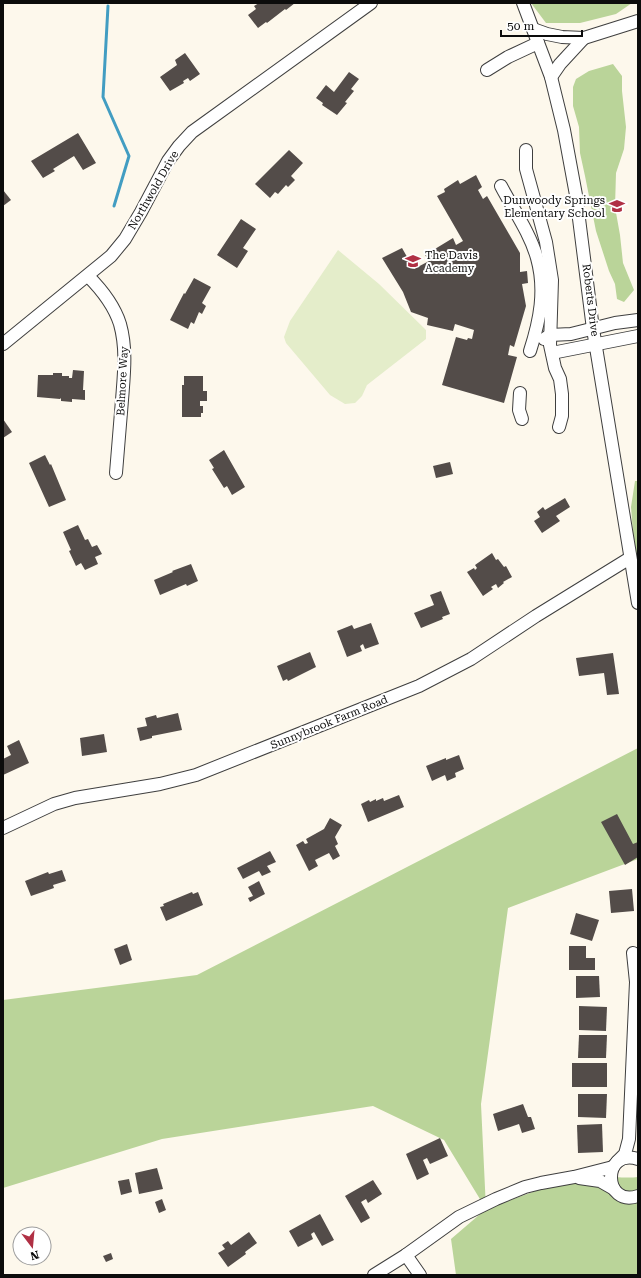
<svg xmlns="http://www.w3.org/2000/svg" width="641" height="1278" font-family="'Roboto Serif',serif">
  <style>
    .forest { fill: #bad499 }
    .pitch { fill: #e4edca }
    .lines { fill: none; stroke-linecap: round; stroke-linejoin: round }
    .stream { stroke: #429dc2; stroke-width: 3 }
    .building { fill: #534c49 }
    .minor-casing { stroke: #3f3f3f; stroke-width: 14 }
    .minor { stroke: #fff; stroke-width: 12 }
    .labels { text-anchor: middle; stroke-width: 4; stroke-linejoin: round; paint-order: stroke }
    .street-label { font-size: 11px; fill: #0c0c0c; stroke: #fff }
    .poi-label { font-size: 11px; fill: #0c0c0c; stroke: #fff; text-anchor: end }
  </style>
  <rect width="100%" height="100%" fill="#fdf8ec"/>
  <!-- forest -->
  <g class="forest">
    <path d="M531 3H632L616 14 580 23H546Z"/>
    <path d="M613 64 622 76V91L626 127 624 149 616 173 615 207 620 235 623 263 634 290 624 302 617 299 615 284 609 271 596 231 585 176 580 153 579 127 573 106V87L576 79 589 71Z"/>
    <path d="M635 481H638V567L634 545 631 507Z"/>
    <path d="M638 748V859L508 908 481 1104 486 1209C521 1197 555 1181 592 1177 607 1175 623 1179 638 1177V1275H456L451 1239 486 1209 444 1140 373 1106 162 1139 3 1188V1000L197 975Z"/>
  </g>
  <!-- pitch -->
  <path class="pitch" d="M338 250 379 284 426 330V339L367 385 362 396 355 403 345 404 330 395 286 343 284 337 290 321Z"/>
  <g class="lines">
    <!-- stream -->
    <path class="stream" d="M108 6 103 97 129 156 114 206"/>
  </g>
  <!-- building -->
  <g class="building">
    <path d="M259 3H295L286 10 285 9 267 23 266 22 258 28 248 15 256 9 254 6Z"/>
    <path d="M185 53 200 74 190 81 188 78 183 81 184 83 170 91 160 77 177 65 175 60Z"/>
    <path d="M349 72 359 79 351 89 354 91 345 102 347 103 337 115 322 105 323 103 316 98 326 85 334 92Z"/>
    <path d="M78 133 96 163 83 170 74 156 53 169 55 171 43 178 31 161Z"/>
    <path d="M289 150 303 163 291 176 295 180 288 187 286 185 278 194 275 192 270 198 255 184Z"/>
    <path d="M476 175 482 187 478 190 483 199 487 196 520 253V272L527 271 528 283 522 284 526 306 514 347 510 345 508 355 517 357 504 403 442 385 456 337 467 340 468 338 472 339 474 330 455 324 453 331 427 325 428 318 411 312 403 292 382 258 402 248 414 269 429 261 425 255 453 238 456 245 463 241 437 196 445 192 444 189 458 180 460 184Z"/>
    <path d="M3 190 11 200 3 206Z"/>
    <path d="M241 219 256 229 243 248 248 251 237 268 217 255Z"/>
    <path d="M194 278 211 287 202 303 206 306 202 314 199 312 194 324 191 322 188 329 170 320 184 293 185 294Z"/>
    <path d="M73 370 84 371 83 390H85V400L72 399V402L61 401V398L60 399 37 397 38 375H53V373H62V376H69V378H72Z"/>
    <path d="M184 376H203V391H207V401H200V406H203V413H201V417H182V385H184Z"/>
    <path d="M3 419 12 432 3 438Z"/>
    <path d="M224 450 245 487 232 495 227 486 224 488 212 469 214 468 209 460Z"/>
    <path d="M45 455 50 465 51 464 66 500 49 507 29 463Z"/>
    <path d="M450 462 453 474 436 478 433 466Z"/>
    <path d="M565 498 570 507 556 516 560 521 542 533 534 521 540 517 537 512 543 507 545 510Z"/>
    <path d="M78 525 85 540 88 539 92 547 97 545 102 554 95 557 98 564 85 570 81 563 76 566 69 551 71 550 63 532Z"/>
    <path d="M492 553 496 560 498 559 504 567 506 566 512 577 503 582 504 583 498 588 496 584 491 587 493 589 483 596 467 572 474 568 475 570 477 568 475 565Z"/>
    <path d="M191 564 198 581 187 586 186 584 160 595 154 580 173 572 172 571Z"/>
    <path d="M441 591 450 614 442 617 443 619 421 628 414 613 434 605 430 595Z"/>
    <path d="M371 623 379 644 365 649 363 644 360 646 362 651 347 657 337 631 352 625 354 629Z"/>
    <path d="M310 652 316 667 288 681 287 679 283 681 277 666Z"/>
    <path d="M613 653 619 694 607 695 604 673 579 676 576 658Z"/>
    <path d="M178 713 182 730 152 736V738L140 741 137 728 147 726 145 718 156 715 157 718Z"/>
    <path d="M104 734 107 752 82 756 80 738Z"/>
    <path d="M19 740 29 763 3 775V759L11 755 7 746Z"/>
    <path d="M459 755 464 769 455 773 456 777 447 781 445 775 432 781 426 766 446 758V760Z"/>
    <path d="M399 795 404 807 368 822 361 804 369 800 370 802 376 799V801L383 798 384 801Z"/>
    <path d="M617 814 633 844 638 842V857L625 865 601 822Z"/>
    <path d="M330 818 342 825 335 837 338 844 335 846 340 856 333 860 329 853 315 860 318 866 309 871 296 845 303 841 305 844 308 843 306 839 324 829Z"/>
    <path d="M270 851 276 862 267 866 271 872 262 876 259 871 243 879 237 868Z"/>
    <path d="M62 870 66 881 53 885 54 888 31 896 25 881 48 872 49 874Z"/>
    <path d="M259 881 265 894 250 902 248 898 253 896 248 887Z"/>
    <path d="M632 889 634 911 611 913 609 891Z"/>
    <path d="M192 892 193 894 198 892 203 905 166 921 160 907 164 906 163 904Z"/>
    <path d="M576 913 599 920 592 941 570 934Z"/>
    <path d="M127 944 132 960 120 965 114 949Z"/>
    <path d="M569 946H586V958H595V970H569Z"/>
    <path d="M576 976H599L600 997 576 998Z"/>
    <path d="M579 1006 607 1007 606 1031 579 1030Z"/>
    <path d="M579 1035H607L606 1058H578Z"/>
    <rect x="572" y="1063" width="35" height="24"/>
    <path d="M578 1094H607L606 1118 578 1117Z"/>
    <path d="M523 1104 528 1117H531L535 1129 522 1133 519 1124 498 1131 493 1114Z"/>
    <path d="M602 1124 603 1152 578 1153 577 1125Z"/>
    <path d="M440 1138 448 1156 430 1164 427 1158 423 1160 429 1174 417 1180 406 1154Z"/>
    <path d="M157 1168 163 1189 139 1194 135 1173Z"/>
    <path d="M129 1179 132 1192 121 1195 118 1181Z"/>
    <path d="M373 1180 382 1194 368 1203 366 1199 361 1202 370 1218 361 1223 345 1196Z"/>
    <path d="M162 1199 166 1210 159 1213 155 1202Z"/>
    <path d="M320 1214 334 1240 322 1246 314 1232 311 1234 313 1239 298 1247 289 1231Z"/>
    <path d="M249 1232 257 1243 245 1252 246 1254 228 1267 218 1253 225 1249 222 1245 228 1241 231 1245Z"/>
    <path d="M111 1253 113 1259 106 1262 103 1256Z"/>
  </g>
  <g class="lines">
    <defs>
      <g id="minor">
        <path d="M523 3 551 77 564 130 576 195 593 329 638 603"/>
        <path d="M533 29 547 34 562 37 584 38 638 21"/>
        <path d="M487 70 508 57 538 43"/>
        <path d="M551 77 560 64 584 38"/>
        <path d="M526 150V169L546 242 552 280 550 345 555 368 560 379 562 394V416L559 427"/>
        <path d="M501 186C513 209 530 233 537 258 546 290 540 320 530 351"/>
        <path d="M88 276C102 290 114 305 120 324 127 349 124 374 122 400 120 424 118 448 116 473"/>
        <path d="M544 339 550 335 571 334 615 323 638 320"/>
        <path d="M3 344 111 256 125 239 141 212 168 161 179 146 192 132 371 3"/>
        <path d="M552 353 638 336"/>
        <path d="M520 393 519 410 522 419"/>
        <path d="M3 828 54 804 75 798 160 784 196 775 419 686 471 659 536 616 630 558"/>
        <path d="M638 1159C601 1148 603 1208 638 1196"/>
        <path d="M617 1162 625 1154 629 1139 636 982 633 953"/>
        <path d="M579 1178 600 1181 614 1189"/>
        <path d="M406 1255 420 1275"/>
        <path d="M374 1275 406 1255 459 1217 496 1199 525 1187 541 1183 574 1177 613 1167"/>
      </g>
    </defs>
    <!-- minor casing -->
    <use href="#minor" class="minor-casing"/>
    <!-- minor -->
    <use href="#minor" class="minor"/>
  </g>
  <!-- icons -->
  <defs>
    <symbol id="school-bare" viewBox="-9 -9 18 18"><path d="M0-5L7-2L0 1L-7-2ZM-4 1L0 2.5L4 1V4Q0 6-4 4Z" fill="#b03044" stroke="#fff" stroke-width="2.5" paint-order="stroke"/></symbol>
  </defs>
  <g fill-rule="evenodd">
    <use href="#school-bare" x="606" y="195" width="22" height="22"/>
    <use href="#school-bare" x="402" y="250" width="22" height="22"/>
  </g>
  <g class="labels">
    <!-- street labels -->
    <g class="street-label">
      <text transform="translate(153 190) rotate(-60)" y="4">Northwold Drive</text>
      <text transform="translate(591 300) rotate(83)" y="4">Roberts Drive</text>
      <text transform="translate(122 381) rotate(-87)" y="4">Belmore Way</text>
      <text transform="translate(329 722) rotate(-22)" y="4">Sunnybrook Farm Road</text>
    </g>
    <!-- poi labels -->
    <g class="poi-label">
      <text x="605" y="204">Dunwoody Springs<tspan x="605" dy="13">Elementary School</tspan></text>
      <text x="425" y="259" text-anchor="start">The Davis<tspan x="425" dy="13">Academy</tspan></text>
    </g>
  </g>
  <!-- border -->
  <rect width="641" height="1278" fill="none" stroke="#0c0c0c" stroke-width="8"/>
  <!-- north arrow -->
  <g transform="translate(32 1246) rotate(164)"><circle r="19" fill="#ffffff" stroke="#9e9e9e"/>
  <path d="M0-3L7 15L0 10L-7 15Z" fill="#b03044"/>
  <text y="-6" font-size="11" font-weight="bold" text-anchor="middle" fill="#0c0c0c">N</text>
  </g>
  <!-- scale -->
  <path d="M501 30v6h81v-6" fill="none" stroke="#0c0c0c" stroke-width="2"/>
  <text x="507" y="30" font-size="12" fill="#0c0c0c" stroke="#ffffff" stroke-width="3" paint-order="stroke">50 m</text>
</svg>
